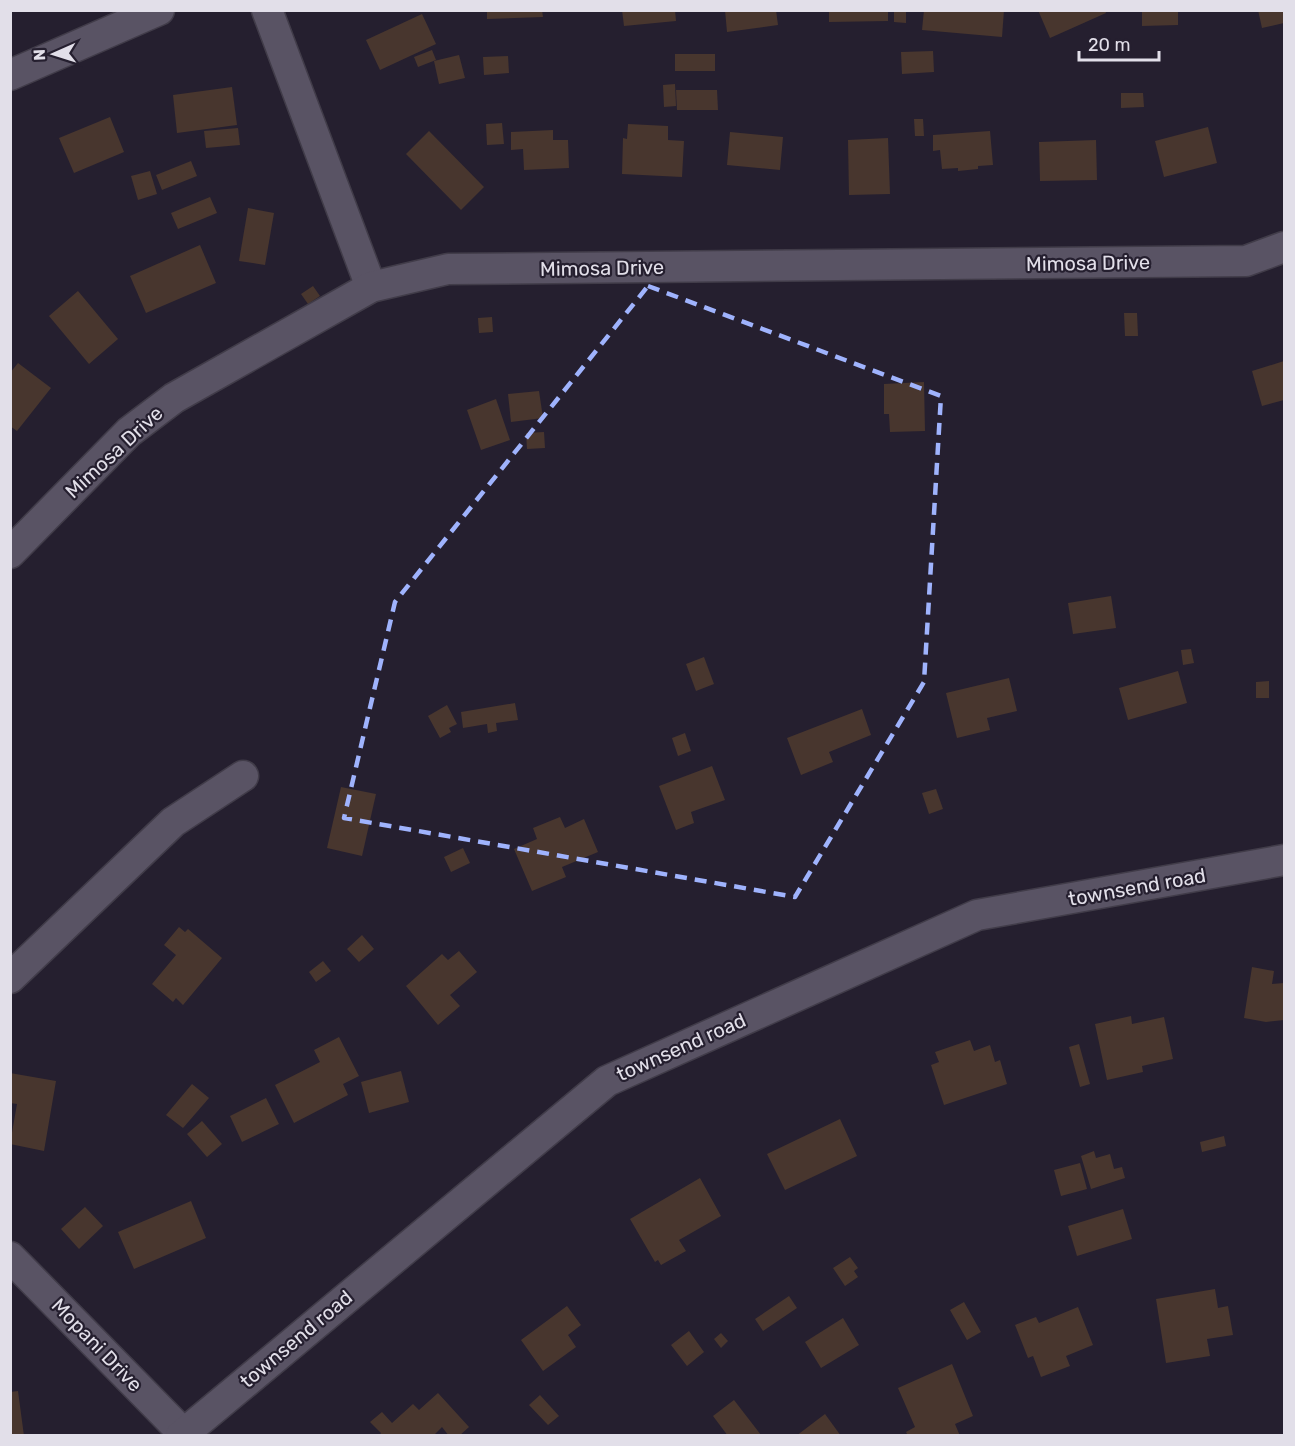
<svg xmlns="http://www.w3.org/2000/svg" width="1295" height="1446" font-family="Rubik,sans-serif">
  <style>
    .building { fill: #48362e }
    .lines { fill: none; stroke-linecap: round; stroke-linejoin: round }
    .minor-casing { stroke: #413c49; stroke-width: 33 }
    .minor { stroke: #595364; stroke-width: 30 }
    .marked { fill: none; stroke: #9fb3fd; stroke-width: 4.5; stroke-dasharray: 12 8; stroke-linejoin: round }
    .labels { text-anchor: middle; stroke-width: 4.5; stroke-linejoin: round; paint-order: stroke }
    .street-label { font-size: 20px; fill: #e2dfe9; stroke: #251f2f }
  </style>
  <rect width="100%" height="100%" fill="#251f2f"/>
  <!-- building -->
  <g class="building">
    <path d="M487 10H542L543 17 487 19Z"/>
    <path d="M622 10H675L676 21 624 26Z"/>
    <path d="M725 10H776L778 25 727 32Z"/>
    <path d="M829 10H888V21L829 22Z"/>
    <path d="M894 10H906V23L894 22Z"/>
    <path d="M924 10H1004L1002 37 922 30Z"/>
    <path d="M1038 10H1105L1106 13 1050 38Z"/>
    <path d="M1142 10H1178V25L1142 26Z"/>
    <path d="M1258 10H1284V23L1262 28Z"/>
    <path d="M422 14 436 44 380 70 366 40Z"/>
    <path d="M432 50 436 60 418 67 414 57Z"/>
    <path d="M933 51 934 72 902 74 901 52Z"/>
    <rect x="675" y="54" width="40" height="17"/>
    <path d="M459 55 465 78 439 84 434 61Z"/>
    <path d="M508 56 509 73 484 75 483 57Z"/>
    <path d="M675 84 676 106 664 107 663 85Z"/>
    <path d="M232 87 237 125 177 133 173 95Z"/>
    <path d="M676 90H717L718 110H677Z"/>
    <path d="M1121 93H1143L1144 107 1121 108Z"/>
    <path d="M110 117 124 152 74 173 59 138Z"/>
    <path d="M914 119H923L924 136H915Z"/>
    <path d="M502 123 504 144 487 145 486 124Z"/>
    <path d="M628 124 668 126V140L684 141 682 177 622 174 623 138 627 139Z"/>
    <path d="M1208 127 1217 163 1164 177 1155 141Z"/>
    <path d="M238 128 240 145 206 148 204 131Z"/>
    <path d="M553 130V140H568L569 168 524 170 523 149 511 150V132Z"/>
    <path d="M429 131 484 187 461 210 406 154Z"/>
    <path d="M990 131 993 165 978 166V169L958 171V168L942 169 940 150 933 151V135Z"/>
    <path d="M730 132 783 137 780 170 727 165Z"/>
    <path d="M888 138 890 194 849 195 848 140Z"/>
    <path d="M1096 140 1097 180 1040 181 1039 142Z"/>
    <path d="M191 161 197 176 162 190 156 175Z"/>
    <path d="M150 171 157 194 138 200 131 176Z"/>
    <path d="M210 197 217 213 178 229 171 213Z"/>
    <path d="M248 208 274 213 265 265 239 261Z"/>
    <path d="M200 245 216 283 146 313 130 276Z"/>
    <path d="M313 286 320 296 308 304 301 294Z"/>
    <path d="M78 291 118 339 89 364 49 316Z"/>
    <path d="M1124 313H1137L1138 336H1125Z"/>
    <path d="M492 317 493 332 479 333 478 318Z"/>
    <path d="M1284 361V400L1262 406 1252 371Z"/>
    <path d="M18 363 51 388 17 431 10 426V373Z"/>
    <path d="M924 382 925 431 890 432 889 414H884V384Z"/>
    <path d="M539 391 543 418 511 422 508 394Z"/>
    <path d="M496 399 510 440 481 450 467 410Z"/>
    <path d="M544 432 545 448 527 449 526 433Z"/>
    <path d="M1111 596 1116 628 1073 634 1068 603Z"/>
    <path d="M1191 649 1194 663 1183 665 1181 650Z"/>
    <path d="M704 657 714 684 696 691 686 664Z"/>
    <path d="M1178 671 1187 703 1128 720 1119 688Z"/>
    <path d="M1009 678 1017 711 987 718 990 730 957 738 946 693Z"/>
    <path d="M1269 681V698H1256V682Z"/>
    <path d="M515 703 518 720 496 723 497 731 488 733 487 724 463 728 461 712Z"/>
    <path d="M447 705 457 724 449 728 451 732 440 738 428 716Z"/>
    <path d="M862 709 871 735 829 752 833 762 801 775 787 738Z"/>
    <path d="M685 733 691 751 678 756 672 738Z"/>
    <path d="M712 766 725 800 691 812 694 823 676 830 659 786Z"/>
    <path d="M341 787 376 794 362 856 327 848Z"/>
    <path d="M936 789 943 809 929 814 922 793Z"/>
    <path d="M560 817 565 828 584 819 598 852 562 867 566 877 532 891 514 849 537 839 533 828Z"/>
    <path d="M463 848 470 863 451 872 444 857Z"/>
    <path d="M179 927 185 932 188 929 222 958 183 1005 176 998 173 1002 152 984 176 955 164 945Z"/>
    <path d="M362 935 374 949 359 962 347 949Z"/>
    <path d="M459 951 477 972 450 995 460 1006 438 1025 406 986 442 954 448 960Z"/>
    <path d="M323 961 331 971 316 982 309 972Z"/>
    <path d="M1252 967 1274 971 1272 984 1284 983V1020L1266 1022 1244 1018Z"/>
    <path d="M1131 1016 1132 1024 1164 1017 1173 1059 1142 1066 1143 1072 1107 1080 1095 1024Z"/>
    <path d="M339 1037 359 1076 343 1084 348 1095 294 1123 275 1085 320 1062 314 1050Z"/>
    <path d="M970 1040 974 1051 990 1045 995 1062 1000 1060 1007 1084 944 1105 931 1065 939 1062 935 1052Z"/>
    <path d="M1079 1044 1090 1084 1080 1087 1069 1047Z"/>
    <path d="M401 1071 409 1102 369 1113 361 1082Z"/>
    <path d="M10 1073 56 1081 44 1151 10 1144 17 1104 10 1103Z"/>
    <path d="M192 1084 209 1098 183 1128 166 1115Z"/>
    <path d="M266 1098 279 1124 242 1142 230 1116Z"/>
    <path d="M840 1119 857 1156 785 1190 767 1154Z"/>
    <path d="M202 1121 222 1144 207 1157 187 1134Z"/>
    <path d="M1224 1136 1226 1146 1202 1152 1200 1142Z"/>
    <path d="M1094 1151 1096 1158 1110 1154 1114 1169 1122 1167 1125 1178 1091 1189 1081 1156Z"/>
    <path d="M1080 1163 1087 1189 1061 1196 1054 1170Z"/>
    <path d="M700 1178 721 1216 679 1240 686 1251 661 1265 658 1260 655 1262 630 1219Z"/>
    <path d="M191 1201 206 1238 134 1269 118 1232Z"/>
    <path d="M85 1207 103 1226 79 1249 61 1229Z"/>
    <path d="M1123 1209 1132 1239 1077 1256 1068 1226Z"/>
    <path d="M850 1257 858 1268 854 1271 858 1277 845 1286 833 1268Z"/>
    <path d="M1215 1289 1218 1308 1228 1306 1233 1335 1207 1339 1210 1356 1166 1363 1156 1299Z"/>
    <path d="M789 1296 797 1308 763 1331 755 1319Z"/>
    <path d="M964 1302 981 1332 967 1340 950 1310Z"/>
    <path d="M567 1306 581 1325 568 1335 576 1347 543 1371 521 1340Z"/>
    <path d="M1078 1307 1093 1345 1066 1356 1070 1366 1041 1377 1033 1356 1028 1358 1015 1325 1036 1317 1039 1323Z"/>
    <path d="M843 1318 859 1345 821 1368 805 1342Z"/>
    <path d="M689 1331 704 1352 687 1366 671 1345Z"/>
    <path d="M721 1333 728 1341 721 1348 714 1339Z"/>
    <path d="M952 1364 973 1416 955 1424 960 1436H908L906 1432 915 1427 898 1388Z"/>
    <path d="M18 1391 24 1436H10V1392Z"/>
    <path d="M438 1393 469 1427 459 1436H449L442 1427 433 1436H379L381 1433 370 1422 382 1412 392 1423 413 1404 419 1410Z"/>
    <path d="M540 1395 559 1416 548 1425 529 1405Z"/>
    <path d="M734 1400 761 1435 759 1436H728L713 1416Z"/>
    <path d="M825 1414 841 1436H796Z"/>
  </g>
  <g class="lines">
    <defs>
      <g id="minor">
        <path d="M267 10 371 287"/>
        <path d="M10 75 159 10"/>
        <path d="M10 553 129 432 174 398 371 287 448 269 1246 261 1284 247"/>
        <path d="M10 978 173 822 243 776"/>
        <path d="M10 1257 183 1433"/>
        <path d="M181 1436 607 1081 977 915 1284 860"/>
      </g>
    </defs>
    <!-- minor casing -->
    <use href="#minor" class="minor-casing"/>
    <!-- minor -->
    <use href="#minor" class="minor"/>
  </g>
  <!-- marked area -->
  <path class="marked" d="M648 286 941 396 924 682 795 897 344 818 395 602Z"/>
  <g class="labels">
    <!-- street labels -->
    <g class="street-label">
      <text transform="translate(1088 263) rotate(-1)" y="7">Mimosa Drive</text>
      <text transform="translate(602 268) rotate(-1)" y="7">Mimosa Drive</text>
      <text transform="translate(114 452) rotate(-43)" y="7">Mimosa Drive</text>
      <text transform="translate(1137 887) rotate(-10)" y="7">townsend road</text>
      <text transform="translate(681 1047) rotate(-24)" y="7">townsend road</text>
      <text transform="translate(296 1339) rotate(-40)" y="7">townsend road</text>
      <text transform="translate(97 1345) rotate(46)" y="7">Mopani Drive</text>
    </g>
  </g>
  <!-- border -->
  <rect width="1295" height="1446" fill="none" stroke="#e2dfe9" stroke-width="24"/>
  <!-- north arrow -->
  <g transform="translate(54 54) rotate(267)" stroke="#251f2f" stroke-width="4.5" paint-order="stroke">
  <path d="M0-4.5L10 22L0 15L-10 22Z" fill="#e2dfe9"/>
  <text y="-9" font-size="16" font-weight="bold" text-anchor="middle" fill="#e2dfe9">N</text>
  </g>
  <!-- scale -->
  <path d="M1079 51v9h80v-9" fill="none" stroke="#e2dfe9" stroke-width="3"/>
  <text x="1088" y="51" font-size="18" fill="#e2dfe9" stroke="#251f2f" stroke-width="4.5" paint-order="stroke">20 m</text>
</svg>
